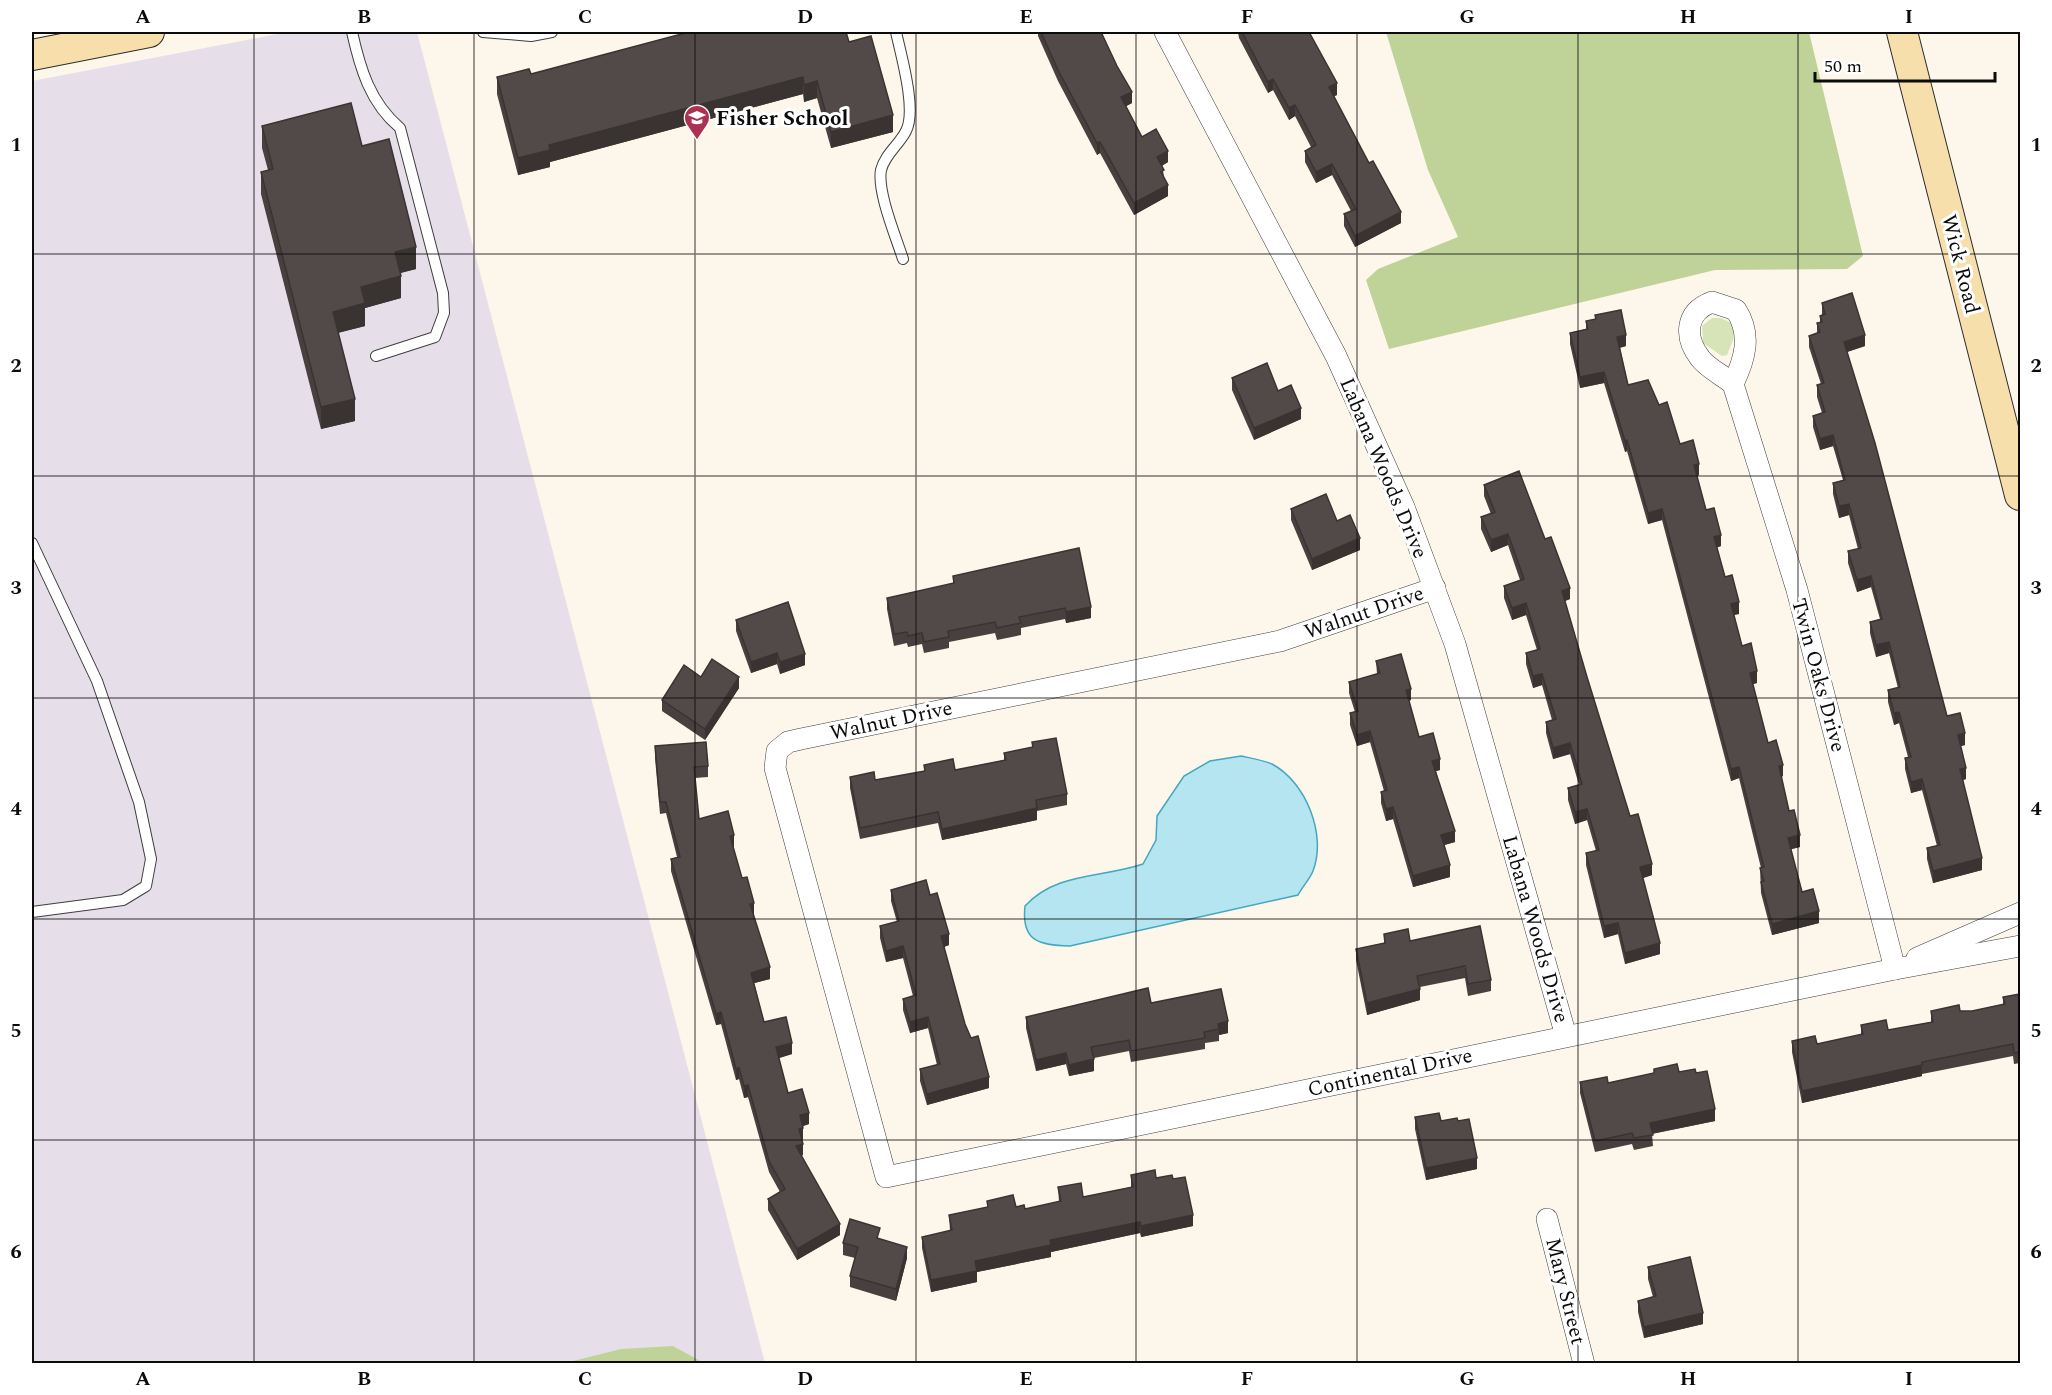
<svg xmlns="http://www.w3.org/2000/svg" width="2052" height="1395" font-family="Spectral,serif">
  <style>
    .industrial { fill: #e6dfe9 }
    .green { fill: #d7e4b8 }
    .forest { fill: #bfd399 }
    .water { fill: #b4e5f0; stroke: #42a7c0; stroke-width: 1.5 }
    .lines { fill: none; stroke-linecap: round; stroke-linejoin: round }
    .lane-casing { stroke: #3e3e3e; stroke-width: 12 }
    .street-casing { stroke: #3e3e3e; stroke-width: 22 }
    .secondary-casing { stroke: #2d2d2d; stroke-width: 32 }
    .lane { stroke: #fff; stroke-width: 10 }
    .street { stroke: #fff; stroke-width: 21 }
    .secondary { stroke: #f7dfab; stroke-width: 30 }
    .wall { fill: #47403e }
    .shaded-wall { fill: #393432 }
    .building { fill: #524a48; stroke: #393432; stroke-width: 1.5 }
    .grid { fill: none; stroke: #0b0b0b; stroke-width: 1.5; stroke-opacity: 0.55 }
    .labels { text-anchor: middle; stroke-width: 6; stroke-linejoin: round; paint-order: stroke }
    .poi-label { font-size: 21px; font-weight: bold; fill: #0b0b0b; stroke: #fff; text-anchor: start }
    .street-label { font-size: 21px; fill: #0b0b0b; stroke: #fff }
    .neatline { fill: none; stroke: #0b0b0b; stroke-width: 2 }
    .grid-label { font-size: 20px; text-anchor: middle; font-weight: bold; fill: #0b0b0b }
  </style>
  <rect width="100%" height="100%" fill="#fdf6ea"/>
  <!-- industrial -->
  <path class="industrial" d="M288 32H417L765 1363 32 1364V81Z"/>
  <!-- green -->
  <path class="green" d="M1712 318H1721L1731 323 1735 335 1727 355 1722 356 1703 343 1702 326Z"/>
  <!-- forest -->
  <g class="forest">
    <path d="M1386 32H1809L1863 256 1847 269 1715 270 1389 349 1366 280 1378 269 1458 237 1428 170Z"/>
    <path d="M673 1346 704 1363H565L621 1349Z"/>
  </g>
  <!-- water -->
  <path class="water" d="M1241 756C1250 758 1263 760 1272 764 1306 782 1327 835 1313 871 1310 879 1302 887 1298 895L1070 946C1040 945 1021 942 1025 906 1056 872 1102 878 1143 864L1156 840 1157 816 1184 776 1210 761Z"/>
  <g class="lines">
    <defs>
      <g id="lane">
        <path d="M352 32C360 68 370 103 400 128L443 293 444 313 435 337 376 356"/>
        <path d="M483 32 531 36 552 32"/>
        <path d="M896 32C901 55 917 110 906 131 899 145 885 154 881 170 877 192 896 237 903 259"/>
        <path d="M32 543 97 681 139 802 151 859 146 886 123 900 32 912"/>
      </g>
      <g id="street">
        <path d="M1165 32 1336 356 1404 507 1455 644 1566 1036"/>
        <path d="M1733 384C1724 376 1707 368 1700 358 1684 337 1685 312 1712 302L1736 310C1752 335 1745 359 1733 384L1797 590 1895 969"/>
        <path d="M1435 588 1280 641 801 739 788 742 777 751 775 768 886 1177 1895 969 2020 946"/>
        <path d="M1917 958 2020 913"/>
        <path d="M1547 1219 1584 1364"/>
      </g>
      <g id="secondary">
        <path d="M1902 32 2020 495"/>
        <path d="M32 55 149 32"/>
      </g>
    </defs>
    <!-- lane casing -->
    <use href="#lane" class="lane-casing"/>
    <!-- street casing -->
    <use href="#street" class="street-casing"/>
    <!-- secondary casing -->
    <use href="#secondary" class="secondary-casing"/>
    <!-- lane -->
    <use href="#lane" class="lane"/>
    <!-- street -->
    <use href="#street" class="street"/>
    <!-- secondary -->
    <use href="#secondary" class="secondary"/>
  </g>
  <!-- wall -->
  <g class="wall">
    <path d="M1038 32H1101L1132 103 1126 106 1142 137 1168 162 1162 166 1168 196 1134 215 1100 153 1097 155 1058 81 1038 36Z"/>
    <path d="M1238 32H1309L1337 95 1333 96 1401 223 1355 247 1344 226V214L1351 211 1332 175 1316 183 1305 162V151L1311 147 1295 116 1289 120 1273 90 1268 93 1239 38Z"/>
    <path d="M849 42 893 132 831 148 817 98 804 102 803 94 550 162V167L518 175 497 94V77Z"/>
    <path d="M262 126 362 146 416 269 401 273V298L365 308V326L338 333 355 421 321 429 261 194V172L268 170 262 148Z"/>
    <path d="M1822 303 1865 346 1847 352 1947 716 1965 745 1960 746 1966 779 1962 780 1982 870 1933 883 1927 859V848L1937 846 1922 790 1911 793 1905 769V758L1908 757 1899 723 1894 725 1888 702V690L1898 688 1889 653 1876 657 1870 633V622L1880 619 1871 587 1857 592 1848 563V551L1858 549 1849 515 1839 518 1833 494V483L1843 480 1833 446 1820 450 1813 427V416L1822 413 1817 397V385L1821 384 1809 347V336L1817 333V323L1820 322V316L1822 315Z"/>
    <path d="M1595 315 1626 346 1620 348 1628 385 1659 405 1680 444 1699 475 1697 476 1706 510 1721 546 1716 548 1725 577 1739 614 1734 615 1742 646 1757 683 1752 684 1768 743 1783 776 1781 777 1789 811 1800 847 1791 849 1802 892 1819 923 1772 935 1761 893 1760 868H1761L1739 778 1731 781 1662 520 1648 524 1627 451 1625 452 1604 383 1580 388 1570 344V333L1586 329V321L1595 319Z"/>
    <path d="M1232 378 1278 391 1301 419 1254 440 1232 390Z"/>
    <path d="M1484 485 1570 599 1565 601 1587 677 1630 816 1652 875 1643 878 1660 954 1625 964 1618 934 1604 938 1586 865V853L1596 851 1587 820 1575 824 1568 800V788L1579 785 1570 754 1553 759 1546 733V722L1552 720 1542 685 1533 688 1526 664V653L1537 650 1526 615 1512 620 1504 598V586L1520 580 1508 545 1491 552 1481 529V517L1491 514 1484 496Z"/>
    <path d="M1291 509 1337 521 1360 550 1312 570 1291 520Z"/>
    <path d="M1079 548 1091 618 1066 623 1065 619 1021 628V635L997 640 995 633 949 642V648L924 653 922 644 908 647 907 643 894 646 887 609V598L953 584V576Z"/>
    <path d="M736 620 805 665 780 674 777 664 751 673 736 631Z"/>
    <path d="M1376 661 1411 700 1409 701 1419 737 1440 770 1436 771 1455 842 1444 845 1450 877 1413 887 1393 819 1386 821 1381 803V792L1384 791 1370 742 1357 746 1350 725V713L1355 712 1349 693V682L1377 674Z"/>
    <path d="M701 677 739 688 705 740 662 711V700Z"/>
    <path d="M1032 742 1067 794V805L1037 811V820L942 840 938 823 860 839 850 788V777L875 780 924 771V765L955 770 1004 760V753L1032 747Z"/>
    <path d="M655 746 708 766V777L695 778 699 819 734 847H733L742 878 754 915H753L770 979 754 983 764 1022 792 1054 779 1058 788 1093 809 1124 803 1126V1139L802 1140 803 1155 801 1156 840 1235 797 1260 768 1210V1199L780 1192 769 1172 748 1097 744 1098 739 1079 736 1080 721 1024 716 1025 671 871V859L677 857 666 813 660 814 655 758Z"/>
    <path d="M891 890 930 895 949 945 944 947 965 1024 989 1088 927 1105 920 1081V1069L937 1065 928 1028 910 1033 903 1010V999L913 996 903 958 886 962 880 938V926L897 922 891 901Z"/>
    <path d="M1384 934 1410 941 1491 980V991L1468 996 1465 978 1420 987V1000L1367 1015 1356 960V949L1384 943Z"/>
    <path d="M2020 994V1063L2014 1064 2013 1056 1922 1074V1076L1802 1103 1792 1052V1041L1817 1044 1861 1035V1025L1888 1030 1931 1022V1011H1972L2003 1004V997Z"/>
    <path d="M1151 1003 1228 1033 1219 1035V1041L1205 1043V1049L1131 1062 1129 1051 1094 1058V1071L1069 1076 1066 1064 1036 1071 1026 1028V1017Z"/>
    <path d="M1654 1069 1679 1072 1715 1121 1652 1134 1653 1146 1634 1150 1632 1144 1595 1152 1580 1093V1082L1608 1083 1654 1073Z"/>
    <path d="M1415 1117 1441 1121H1458L1477 1169 1426 1180 1415 1129Z"/>
    <path d="M1131 1175 1156 1178 1173 1179 1193 1226 1141 1237 1140 1233 1051 1252V1257L977 1272V1282L931 1292 922 1248V1237L950 1231 949 1215 987 1207V1201L1025 1209 1059 1202 1058 1187 1083 1197 1131 1187Z"/>
    <path d="M880 1239 907 1258 896 1301 850 1287V1276L855 1258 843 1255V1243Z"/>
    <path d="M1648 1267 1703 1324 1644 1338 1638 1312V1301L1653 1297 1648 1279Z"/>
  </g>
  <!-- shaded-wall -->
  <g class="shaded-wall">
    <path d="M803 77V94L550 162V167L518 175V158L549 145Z"/>
    <path d="M1273 79V90L1268 93V82Z"/>
    <path d="M817 81V98L804 102V85Z"/>
    <path d="M1337 83V95L1329 99V87Z"/>
    <path d="M1132 92V103L1121 109V97Z"/>
    <path d="M1295 105V116L1289 120V108Z"/>
    <path d="M893 115V132L831 148V132Z"/>
    <path d="M1100 142V153L1097 155V143Z"/>
    <path d="M1168 151V162L1157 168V157Z"/>
    <path d="M1332 164V175L1316 183V172Z"/>
    <path d="M1168 185V196L1134 215V203Z"/>
    <path d="M1401 212V223L1355 247V236Z"/>
    <path d="M416 247V269L395 274V252Z"/>
    <path d="M401 276V298L365 308V326L333 334V312L361 287Z"/>
    <path d="M1626 335V346L1617 348V337Z"/>
    <path d="M1865 335V346L1844 353V342Z"/>
    <path d="M1604 372V383L1580 388V377Z"/>
    <path d="M355 399V421L321 429V407Z"/>
    <path d="M1301 408V419L1254 440V428Z"/>
    <path d="M1833 435V446L1820 450V439Z"/>
    <path d="M1627 440V451L1625 452V441Z"/>
    <path d="M1699 464V475L1694 477V465Z"/>
    <path d="M1849 504V515L1839 518V506Z"/>
    <path d="M1662 509V520L1648 524V513Z"/>
    <path d="M1508 534V545L1491 552V540Z"/>
    <path d="M1721 535V546L1714 548V537Z"/>
    <path d="M1360 538V550L1312 570V559Z"/>
    <path d="M1871 576V587L1857 592V580Z"/>
    <path d="M1570 588V599L1562 602V591Z"/>
    <path d="M1739 602V614L1731 615V604Z"/>
    <path d="M1526 603V615L1512 620V608Z"/>
    <path d="M1091 607V618L1066 623V612Z"/>
    <path d="M1889 642V653L1876 657V645Z"/>
    <path d="M777 653V664L751 673V662Z"/>
    <path d="M805 654V665L780 674V662Z"/>
    <path d="M1757 671V683L1750 685V673Z"/>
    <path d="M1542 674V685L1533 688V676Z"/>
    <path d="M739 677V688L705 740V729Z"/>
    <path d="M1411 689V700L1406 701V690Z"/>
    <path d="M1899 712V723L1894 725V713Z"/>
    <path d="M1370 731V742L1357 746V735Z"/>
    <path d="M1965 733V745L1958 747V735Z"/>
    <path d="M1570 743V754L1553 759V748Z"/>
    <path d="M1440 759V770L1432 772V761Z"/>
    <path d="M1783 765V776L1779 777V766Z"/>
    <path d="M1739 767V778L1731 781V769Z"/>
    <path d="M1966 768V779L1960 781V769Z"/>
    <path d="M1922 779V790L1911 793V782Z"/>
    <path d="M1393 807V819L1386 821V809Z"/>
    <path d="M1037 808V820L942 840V829Z"/>
    <path d="M1587 809V820L1575 824V812Z"/>
    <path d="M1455 831V842L1441 846V835Z"/>
    <path d="M734 835V847L730 848V836Z"/>
    <path d="M1800 835V847L1788 850V838Z"/>
    <path d="M1982 858V870L1933 883V871Z"/>
    <path d="M1652 864V875L1640 879V867Z"/>
    <path d="M1450 865V877L1413 887V876Z"/>
    <path d="M754 903V915L750 916V904Z"/>
    <path d="M1819 911V923L1772 935V924Z"/>
    <path d="M1618 923V934L1604 938V926Z"/>
    <path d="M949 934V945L941 948V936Z"/>
    <path d="M1660 943V954L1625 964V953Z"/>
    <path d="M903 946V958L886 962V951Z"/>
    <path d="M770 967V979L751 984V973Z"/>
    <path d="M1420 989V1000L1367 1015V1003Z"/>
    <path d="M721 1012V1024L716 1025V1014Z"/>
    <path d="M928 1017V1028L910 1033V1022Z"/>
    <path d="M1228 1021V1033L1219 1035 1218 1024Z"/>
    <path d="M792 1043V1054L776 1059V1047Z"/>
    <path d="M1066 1053V1064L1036 1071V1060Z"/>
    <path d="M1094 1059V1071L1069 1076V1065Z"/>
    <path d="M1922 1065V1076L1802 1103V1091Z"/>
    <path d="M739 1068V1079L736 1080V1069Z"/>
    <path d="M989 1077V1088L927 1105V1094Z"/>
    <path d="M748 1085V1097L744 1098V1086Z"/>
    <path d="M1715 1109V1121L1650 1134V1123Z"/>
    <path d="M809 1113V1124L800 1127V1115Z"/>
    <path d="M803 1128V1139L799 1141V1129Z"/>
    <path d="M803 1144V1155L796 1157V1146Z"/>
    <path d="M1477 1158V1169L1426 1180V1168Z"/>
    <path d="M1193 1215V1226L1141 1237V1226Z"/>
    <path d="M1140 1222V1233L1051 1252V1257L977 1272V1282L931 1292V1280L975 1261 1050 1240Z"/>
    <path d="M840 1224V1235L797 1260V1249Z"/>
    <path d="M907 1247V1258L896 1301V1289Z"/>
    <path d="M1703 1313V1324L1644 1338V1327Z"/>
  </g>
  <!-- building -->
  <g class="building">
    <path d="M689 32H846L849 42 871 36 893 115 831 132 817 81 804 85 803 77 549 145 550 150 518 158 497 77 529 69 531 74Z"/>
    <path d="M1041 32H1101L1117 66 1132 92 1121 97 1142 137 1156 129 1168 151 1157 157 1164 170 1161 172 1168 185 1134 203 1100 142 1097 143 1058 70Z"/>
    <path d="M1242 32H1309L1337 83 1329 87 1369 163 1373 161 1401 212 1355 236 1344 214 1356 209 1332 164 1316 172 1305 151 1316 145 1295 105 1289 108 1273 79 1268 82Z"/>
    <path d="M351 103 362 146 389 139 416 247 395 252 401 276 361 287 365 303 333 312 355 399 321 407 261 172 273 169 262 126Z"/>
    <path d="M1852 293 1865 335 1844 342 1875 443 1947 716 1960 713 1965 733 1958 735 1966 768 1960 769 1982 858 1933 871 1927 848 1940 845 1922 779 1911 782 1905 758 1911 757 1899 712 1894 713 1888 690 1900 687 1889 642 1876 645 1870 622 1882 619 1871 576 1857 580 1848 551 1861 548 1849 504 1839 506 1833 483 1845 480 1833 435 1820 439 1813 416 1825 412 1817 385 1824 383 1809 336 1820 332 1817 323 1822 322 1820 316 1825 314 1822 303Z"/>
    <path d="M1621 310 1626 335 1617 337 1628 385 1648 380 1659 405 1667 402 1680 444 1693 440 1699 464 1694 465 1706 510 1714 508 1721 535 1714 537 1725 577 1732 575 1739 602 1731 604 1742 646 1751 643 1757 671 1750 673 1768 743 1776 740 1783 765 1779 766 1789 811 1794 810 1800 835 1788 838 1802 892 1813 889 1819 911 1772 924 1761 882 1764 881 1760 868 1764 867 1739 767 1731 769 1662 509 1648 513 1627 440 1625 441 1604 372 1580 377 1570 333 1588 329 1586 321 1596 319 1595 315Z"/>
    <path d="M1267 363 1278 391 1291 385 1301 408 1254 428 1232 378Z"/>
    <path d="M1519 471 1545 539 1551 537 1570 588 1562 591 1587 677 1630 816 1638 814 1652 864 1640 867 1660 943 1625 953 1618 923 1604 926 1586 853 1599 850 1587 809 1575 812 1568 788 1582 784 1570 743 1553 748 1546 722 1556 719 1542 674 1533 676 1526 653 1540 649 1526 603 1512 608 1504 586 1524 579 1508 534 1491 540 1481 517 1495 512 1484 485Z"/>
    <path d="M1326 494 1337 521 1350 515 1360 538 1312 559 1291 509Z"/>
    <path d="M1079 548 1091 607 1066 612 1065 608 1019 617 1021 623 997 628 995 622 948 631 949 637 924 642 922 633 908 636 907 632 894 634 887 598 954 583 953 576Z"/>
    <path d="M788 602 805 654 780 662 777 653 751 662 736 620Z"/>
    <path d="M1401 654 1411 689 1406 690 1419 737 1433 733 1440 759 1432 761 1455 831 1441 835 1450 865 1413 876 1393 807 1386 809 1381 792 1387 790 1370 731 1357 735 1350 713 1358 711 1349 682 1380 673 1376 661Z"/>
    <path d="M712 659 739 677 705 729 662 700 684 665 701 677Z"/>
    <path d="M1056 738 1067 794 1036 800 1037 808 942 829 938 812 860 828 850 777 874 772 875 780 925 771 924 765 953 759 955 770 1006 760 1004 753 1033 747 1032 742Z"/>
    <path d="M706 742 708 766 694 767 699 819 728 811 734 835 730 836 742 878 747 877 754 903 750 904 770 967 751 973 764 1022 786 1017 792 1043 776 1047 788 1093 802 1089 809 1113 800 1115 803 1128 799 1129 803 1144 796 1146 840 1224 797 1249 768 1199 785 1189 769 1161 748 1085 744 1086 739 1068 736 1069 721 1012 716 1014 671 859 680 857 666 802H660L655 746Z"/>
    <path d="M926 880 930 895 937 893 949 934 941 936 965 1024 971 1038 978 1036 989 1077 927 1094 920 1069 940 1064 928 1017 910 1022 903 999 916 995 903 946 886 951 880 926 899 921 891 890Z"/>
    <path d="M1480 926 1491 980 1468 984 1465 966 1417 976 1420 989 1367 1003 1356 949 1385 943 1384 934 1408 929 1410 941Z"/>
    <path d="M1148 988 1151 1003 1221 989 1228 1021 1218 1024 1219 1029 1204 1032 1205 1038 1131 1051 1129 1040 1091 1047 1094 1059 1069 1065 1066 1053 1036 1060 1026 1017Z"/>
    <path d="M2020 994V1052L2014 1053 2013 1044 1922 1062V1065L1802 1091 1792 1041 1815 1036 1817 1044 1863 1034 1861 1025 1886 1020 1888 1030 1933 1022 1931 1011 1959 1005 1960 1011H1972L2005 1004 2003 997Z"/>
    <path d="M1677 1064 1679 1072 1695 1069 1696 1073 1707 1071 1715 1109 1650 1123 1653 1135 1634 1138 1632 1133 1595 1141 1580 1082 1607 1077 1608 1083 1654 1073V1069Z"/>
    <path d="M1439 1113 1441 1121 1457 1118 1458 1121 1469 1119 1477 1158 1426 1168 1415 1117Z"/>
    <path d="M1155 1170 1156 1178 1172 1175 1173 1179 1185 1177 1193 1215 1141 1226 1140 1222 1050 1240 1051 1245 975 1261 977 1271 931 1280 922 1237 952 1230 949 1215 988 1207 987 1201 1013 1195 1016 1207 1024 1205 1025 1209 1061 1201 1058 1187 1081 1183 1083 1197 1133 1187 1131 1175Z"/>
    <path d="M850 1219 880 1228 877 1238 907 1247 896 1289 850 1276 858 1247 843 1243Z"/>
    <path d="M1690 1257 1703 1313 1644 1327 1638 1301 1656 1296 1648 1267Z"/>
  </g>
  <!-- grid -->
  <path class="grid" d="M254 32V1364M474 32V1364M695 32V1364M916 32V1364M1136 32V1364M1357 32V1364M1578 32V1364M1798 32V1364M32 254H2020M32 476H2020M32 698H2020M32 919H2020M32 1140H2020"/>
  <!-- icons -->
  <defs>
    <symbol id="school-pin" viewBox="-11 -11 22 30"><path d="M0 17L-7.5 6A9.5 9.5 0 1 1 7.5 6Z" fill="#ad3150" stroke="#fff"/><path d="M0-5L7-2L0 1L-7-2ZM-4 1L0 2.5L4 1V4Q0 6-4 4Z" fill="#fff"/></symbol>
  </defs>
  <g fill-rule="evenodd">
    <use href="#school-pin" x="682" y="103" width="30" height="40"/>
  </g>
  <g class="labels">
    <!-- poi labels -->
    <g class="poi-label">
      <text x="716" y="125">Fisher School</text>
    </g>
    <!-- street labels -->
    <g class="street-label">
      <text transform="translate(1961 264) rotate(76)" y="7">Wick Road</text>
      <text transform="translate(1384 468) rotate(67)" y="7">Labana Woods Drive</text>
      <text transform="translate(1364 612) rotate(-19)" y="7">Walnut Drive</text>
      <text transform="translate(1819 675) rotate(75)" y="7">Twin Oaks Drive</text>
      <text transform="translate(891 720) rotate(-12)" y="7">Walnut Drive</text>
      <text transform="translate(1536 929) rotate(74)" y="7">Labana Woods Drive</text>
      <text transform="translate(1390 1072) rotate(-12)" y="7">Continental Drive</text>
      <text transform="translate(1566 1291) rotate(76)" y="7">Mary Street</text>
    </g>
  </g>
  <!-- border -->
  <rect width="2052" height="1395" fill="none" stroke="#ffffff" stroke-width="66"/>
  <!-- scale -->
  <path d="M1815 72v9h180v-9" fill="none" stroke="#0b0b0b" stroke-width="3"/>
  <text x="1824" y="72" font-size="18" fill="#0b0b0b" stroke="#ffffff" stroke-width="4.5" paint-order="stroke">50 m</text>
  <rect x="33" y="33" width="1986" height="1329" class="neatline"/>
  <g class="grid-label">
    <text x="143" y="23">A</text>
    <text x="364" y="23">B</text>
    <text x="585" y="23">C</text>
    <text x="805" y="23">D</text>
    <text x="1026" y="23">E</text>
    <text x="1247" y="23">F</text>
    <text x="1467" y="23">G</text>
    <text x="1688" y="23">H</text>
    <text x="1909" y="23">I</text>
    <text x="16" y="151">1</text>
    <text x="2036" y="151">1</text>
    <text x="16" y="372">2</text>
    <text x="2036" y="372">2</text>
    <text x="16" y="594">3</text>
    <text x="2036" y="594">3</text>
    <text x="16" y="815">4</text>
    <text x="2036" y="815">4</text>
    <text x="16" y="1037">5</text>
    <text x="2036" y="1037">5</text>
    <text x="16" y="1258">6</text>
    <text x="2036" y="1258">6</text>
    <text x="143" y="1385">A</text>
    <text x="364" y="1385">B</text>
    <text x="585" y="1385">C</text>
    <text x="805" y="1385">D</text>
    <text x="1026" y="1385">E</text>
    <text x="1247" y="1385">F</text>
    <text x="1467" y="1385">G</text>
    <text x="1688" y="1385">H</text>
    <text x="1909" y="1385">I</text>
  </g>
</svg>
